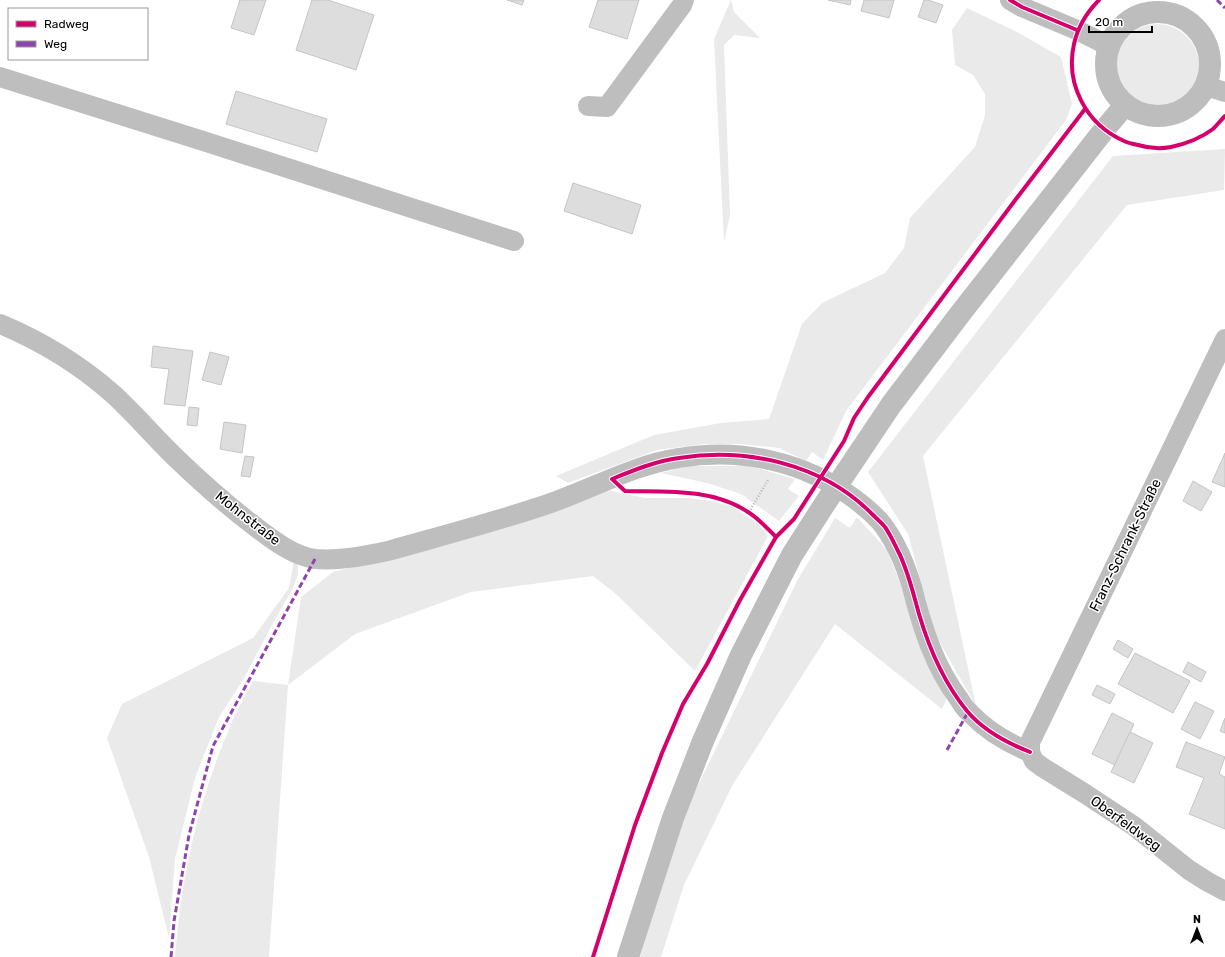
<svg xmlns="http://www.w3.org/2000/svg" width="1225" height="957" font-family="Rubik,sans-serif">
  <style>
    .green { fill: #eaeaea }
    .building { fill: #ddd; stroke: #c5c5c5 }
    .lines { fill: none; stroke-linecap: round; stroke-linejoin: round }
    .path { stroke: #b8b8b8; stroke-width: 2.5; stroke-dasharray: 1 2; stroke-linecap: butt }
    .minor { stroke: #bebebe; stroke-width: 20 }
    .major { stroke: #bdbdbd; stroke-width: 22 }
    .quiet { stroke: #8e44ad; stroke-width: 3; stroke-dasharray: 6 3; stroke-linecap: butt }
    .cycleway-casing { stroke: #fff; stroke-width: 6 }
    .cycleway { stroke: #d6006c; stroke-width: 4 }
    .labels { text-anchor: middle; stroke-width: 3; stroke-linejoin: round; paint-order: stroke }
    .street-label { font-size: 14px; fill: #000; stroke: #fff }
  </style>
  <rect width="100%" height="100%" fill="#fff"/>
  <!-- green -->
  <g class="green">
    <path d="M731 0 734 12 760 38 734 35 724 45 730 215 724 242 714 39Z"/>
    <path d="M967 8 1017 32 1061 57 1072 104 1066 120 846 411 823 460 812 452 806 461 779 448 739 444H705L657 450 568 483 556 476 654 435 721 423 769 419 802 324 822 303 885 273 904 248 910 218 975 147 985 115V94L973 75 955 65 952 30Z"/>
    <circle cx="1157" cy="66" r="42"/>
    <path d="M1225 149 1224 190 1127 205 923 456 976 706 935 634 908 534 868 472 1113 156Z"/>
    <path d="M689 466H750L795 479 788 489 799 496 779 521 741 494 707 483 661 473Z"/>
    <path d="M602 489 645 498H688L712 501 733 507 757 523 768 536 695 671 616 594 593 576 471 592 355 634 288 685 269 957H175C181 878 198 800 230 727 236 711 245 696 253 681L288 685 301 597 333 572 404 553Z"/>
    <path d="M857 517 887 550 904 593 916 637 926 662 947 698 942 709 835 624 732 786 684 885 661 957H640L654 908 691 800 797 581 835 518 850 528Z"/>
    <path d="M294 561 298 564V574L293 588 272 625 243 680 219 717 195 778 175 859 169 938 149 857 107 738 122 704 253 638 289 588Z"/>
  </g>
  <!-- building -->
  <g class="building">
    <path d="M240 0H266L254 35 231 28Z"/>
    <path d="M312 0H328L374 15 356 70 296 50Z"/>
    <path d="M507 0H524L522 5Z"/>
    <path d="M598 0H639L627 39 589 27Z"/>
    <path d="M828 0H851L850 5Z"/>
    <path d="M864 0H894L889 18 861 11Z"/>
    <path d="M924 0H928L943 5 936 23 918 17Z"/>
    <path d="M236 91 327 119 317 152 226 124Z"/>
    <path d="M573 183 641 205 632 234 564 211Z"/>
    <path d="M153 346 193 351 185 406 164 404 169 369 151 367Z"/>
    <path d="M210 352 229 357 221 385 202 380Z"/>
    <path d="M189 407 199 408 197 426 187 425Z"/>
    <path d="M224 422 246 425 242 453 220 449Z"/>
    <path d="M1225 453V487L1212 482Z"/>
    <path d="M245 456 254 457 250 477 241 476Z"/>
    <path d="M1193 481 1212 492 1201 511 1183 501Z"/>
    <path d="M1118 640 1133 649 1128 658 1113 649Z"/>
    <path d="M1135 653 1190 681 1173 713 1118 684Z"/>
    <path d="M1188 662 1206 672 1201 682 1183 672Z"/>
    <path d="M1097 685 1115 694 1110 704 1092 695Z"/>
    <path d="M1195 702 1214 711 1200 739 1181 729Z"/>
    <path d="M1112 713 1134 724 1115 765 1092 754Z"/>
    <path d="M1225 718V733L1220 731Z"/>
    <path d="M1130 732 1153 743 1134 783 1111 772Z"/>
    <path d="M1186 742 1225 757 1219 774 1225 777V829L1189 814 1204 778 1176 767Z"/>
  </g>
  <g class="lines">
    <!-- path -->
    <path class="path" d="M749 512 768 480"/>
    <!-- minor -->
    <g class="minor">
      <path d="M1010 0 1022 7 1077 30 1109 46"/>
      <path d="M0 77 200 140 514 241"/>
      <path d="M1206 86 1225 92"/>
      <path d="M588 106 607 107 682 5 684 0"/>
      <path d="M0 324C41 341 80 365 113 394 135 414 155 438 177 459 202 483 229 507 257 528 274 541 294 556 315 559 339 561 364 556 388 551 441 536 495 522 548 504 592 489 633 465 679 458 741 447 806 462 856 500 866 508 878 517 885 528 898 546 906 567 912 587 922 627 934 666 959 699 962 704 965 709 969 712 986 730 1007 743 1030 752"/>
      <path d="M1030 752V742L1035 732 1225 339"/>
      <path d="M1030 752 1034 761 1042 767 1084 793 1134 826 1189 870 1208 882 1225 891"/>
    </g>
    <!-- major -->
    <g class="major">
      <circle cx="1158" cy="64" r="52"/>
      <path d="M628 957 673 818 703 741 741 655 792 555 824 505 891 405 960 314 1104 130 1125 105"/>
    </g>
    <!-- quiet -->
    <g class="quiet">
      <path d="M1217 0 1225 8"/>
      <path d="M947 750 968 712"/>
      <path d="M171 957 174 921 189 835 213 746 315 559"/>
    </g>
    <defs>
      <g id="cycleway">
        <path d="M1010 0 1022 7 1077 30"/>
        <path d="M1099 0C1086 13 1078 26 1074 44 1065 84 1086 124 1124 141 1128 143 1133 144 1138 145 1148 148 1161 149 1171 147 1185 144 1201 138 1213 129 1217 125 1221 120 1225 116"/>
        <path d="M776 537C767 528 758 518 748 512 712 488 666 492 625 491L612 479C634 470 656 461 679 458 746 447 823 464 872 514 876 518 881 522 885 527 890 534 894 543 898 551 908 570 913 593 919 614 929 648 944 683 967 711 983 730 1007 743 1030 752"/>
        <path d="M593 957 635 825 662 753 683 704 707 664 740 600 776 537 794 519 844 441 854 418 868 397 1016 199 1085 109"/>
      </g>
    </defs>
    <!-- cycleway casing -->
    <use href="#cycleway" class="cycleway-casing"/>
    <!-- cycleway -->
    <use href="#cycleway" class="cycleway"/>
  </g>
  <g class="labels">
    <!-- street labels -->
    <g class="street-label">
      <text transform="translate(248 518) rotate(38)" y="5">Mohnstraße</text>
      <text transform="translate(1125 545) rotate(-64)" y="5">Franz-Schrank-Straße</text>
      <text transform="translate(1126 823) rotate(36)" y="5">Oberfeldweg</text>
    </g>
  </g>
  <!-- legend -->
  <rect x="8" y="8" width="140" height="52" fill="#ffffff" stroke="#999999"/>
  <rect x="16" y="21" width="20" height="6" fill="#d6006c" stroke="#999999"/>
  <text x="44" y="28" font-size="12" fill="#000000">Radweg</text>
  <rect x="16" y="41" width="20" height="6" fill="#8e44ad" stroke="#999999"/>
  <text x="44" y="48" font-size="12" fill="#000000">Weg</text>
  <!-- north arrow -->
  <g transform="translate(1197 929)" stroke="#ffffff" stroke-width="3" paint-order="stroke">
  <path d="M0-3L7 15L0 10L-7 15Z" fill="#000000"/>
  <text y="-6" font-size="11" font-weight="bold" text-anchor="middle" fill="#000000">N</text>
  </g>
  <!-- scale -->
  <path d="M1089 26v6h63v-6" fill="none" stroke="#000000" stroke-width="2"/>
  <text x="1095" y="26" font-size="12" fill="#000000" stroke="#ffffff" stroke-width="3" paint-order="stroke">20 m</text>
</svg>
